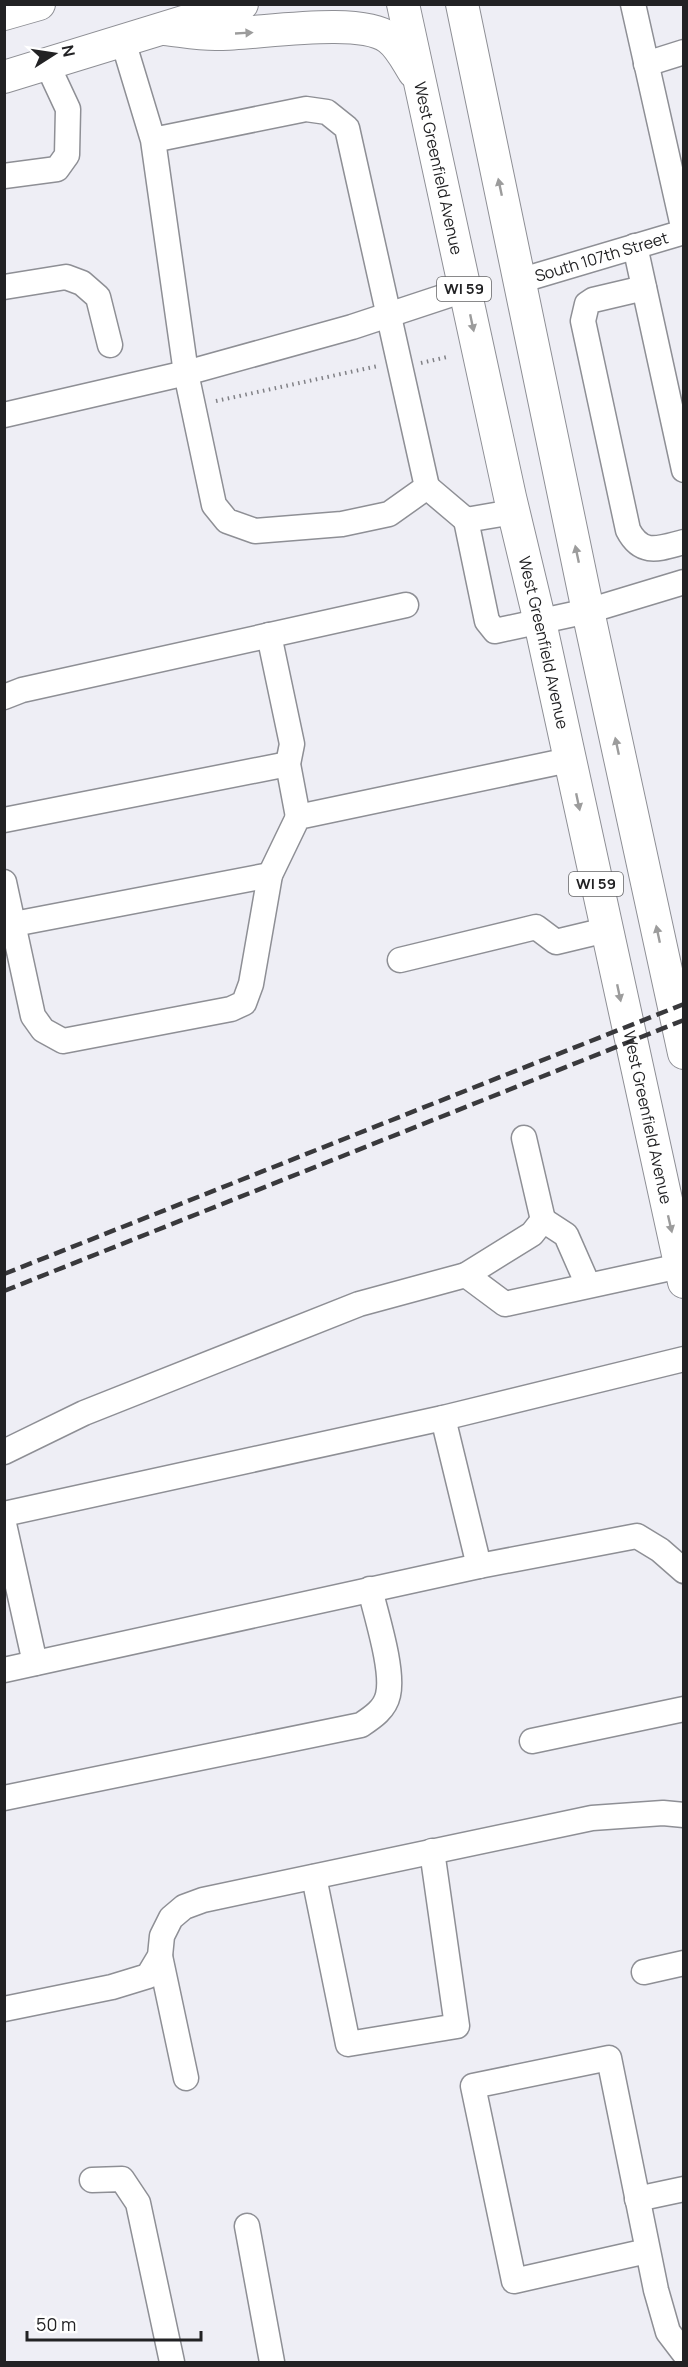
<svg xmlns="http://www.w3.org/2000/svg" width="688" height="2367" font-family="Manrope,sans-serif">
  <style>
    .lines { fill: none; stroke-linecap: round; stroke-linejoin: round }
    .minor-casing { stroke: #8e8f95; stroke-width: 27 }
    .major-casing { stroke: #8e8f95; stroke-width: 34 }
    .path { stroke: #818186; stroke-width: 4; stroke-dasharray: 1.5 4.5; stroke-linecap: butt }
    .minor { stroke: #fff; stroke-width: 24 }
    .major { stroke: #fff; stroke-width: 32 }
    .rail { stroke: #39393c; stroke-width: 4.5; stroke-dasharray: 12 6; stroke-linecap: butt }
    .oneway { fill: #9c9c9c }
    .labels { text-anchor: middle; stroke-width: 4.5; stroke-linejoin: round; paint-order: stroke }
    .shield { fill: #fff; stroke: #646466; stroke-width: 1.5 }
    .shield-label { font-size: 15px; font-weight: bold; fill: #222224 }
    .street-label { font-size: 16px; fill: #222224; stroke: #fff }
  </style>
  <rect width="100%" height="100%" fill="#eeeef5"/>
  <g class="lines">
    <defs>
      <g id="minor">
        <path d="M633 4 684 231"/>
        <path d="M123 41 153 140 186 373 214 505 227 521 255 531 342 524 389 514 427 487 347 128 327 112 306 109 153 140"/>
        <path d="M646 64 684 52"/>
        <path d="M4 176 57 169 67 155 68 109 47 64"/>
        <path d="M635 246 684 470"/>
        <path id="s1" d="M519 281 684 232"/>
        <path d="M4 287 66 277 82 283 98 297 110 345"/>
        <path d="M644 288 593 300 587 304 583 321 628 530C642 557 660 548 684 542"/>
        <path d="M4 415 186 373 352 327 464 290"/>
        <path d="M427 487 466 520 513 512"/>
        <path d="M466 520 487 621 495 631 588 611 684 582"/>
        <path d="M269 635 292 744 288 764 298 817"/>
        <path d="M4 697 22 690 406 605"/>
        <path d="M4 820 288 764"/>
        <path d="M4 882 33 1016 43 1030 63 1041 231 1009 244 1003 251 984 270 875 298 817 569 760"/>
        <path d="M14 924 270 875"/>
        <path d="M400 960 536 927 556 942 606 930"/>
        <path d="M524 1138 543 1220"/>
        <path d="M466 1275 532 1234 543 1220 566 1235 588 1285"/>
        <path d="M443 1418 479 1566"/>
        <path d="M4 1452 84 1413 359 1304 466 1275 505 1304 680 1266"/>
        <path d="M4 1514 443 1418 684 1359"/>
        <path d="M4 1524 35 1663"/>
        <path d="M4 1670 479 1566 637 1536 660 1550 684 1571"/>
        <path d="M532 1741 684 1709"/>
        <path d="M4 1798 361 1725C373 1717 385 1709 388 1695 394 1670 376 1615 370 1589"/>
        <path d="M314 1877 348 2044 457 2026 432 1851"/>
        <path d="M160 1956 186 2078"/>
        <path d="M644 1972 684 1963"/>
        <path d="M4 2009 112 1987 148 1976 160 1956 162 1936 171 1918 184 1907 203 1900 592 1818 663 1813 684 1815"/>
        <path d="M92 2180 122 2179 138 2203 172 2362"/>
        <path d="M637 2199 684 2189"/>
        <path d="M247 2226 272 2362"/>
        <path d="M647 2251 514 2281 473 2086 609 2058 656 2290 668 2332 684 2353"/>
      </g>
      <g id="major">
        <path id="s2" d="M403 4 510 497 540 622 684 1282"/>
        <path d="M462 4 588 611 684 1053"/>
        <path d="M4 14 39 4"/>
        <path d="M165 29C183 31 202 35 220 34 259 34 359 16 389 38 400 46 407 61 414 72"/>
        <path d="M4 77 242 4"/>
      </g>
    </defs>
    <!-- minor casing -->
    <use href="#minor" class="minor-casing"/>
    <!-- major casing -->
    <use href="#major" class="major-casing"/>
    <!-- path -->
    <g class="path">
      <path d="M421 363 447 357"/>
      <path d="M216 401 378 366"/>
    </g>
    <!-- minor -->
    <use href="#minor" class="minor"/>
    <!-- major -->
    <use href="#major" class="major"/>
    <!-- rail -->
    <g class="rail">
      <path d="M4 1274 684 1004"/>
      <path d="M4 1291 684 1020"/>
    </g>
  </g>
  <!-- one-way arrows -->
  <defs><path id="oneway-solid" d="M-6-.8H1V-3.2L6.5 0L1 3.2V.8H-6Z" transform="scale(1.5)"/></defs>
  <g class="oneway">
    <use href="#oneway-solid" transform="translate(244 33) rotate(-3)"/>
    <use href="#oneway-solid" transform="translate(500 187) rotate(-102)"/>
    <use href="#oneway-solid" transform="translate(472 323) rotate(78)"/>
    <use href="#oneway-solid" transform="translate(577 554) rotate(-102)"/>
    <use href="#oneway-solid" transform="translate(617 746) rotate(-102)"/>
    <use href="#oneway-solid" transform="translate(578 802) rotate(78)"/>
    <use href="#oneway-solid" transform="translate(658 934) rotate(-102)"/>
    <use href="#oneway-solid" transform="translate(619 993) rotate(78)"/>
    <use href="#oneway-solid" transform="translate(670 1224) rotate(77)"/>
  </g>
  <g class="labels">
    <!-- shield labels -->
    <g class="shield">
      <rect x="437" y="277" width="54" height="24" rx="4.5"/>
      <rect x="569" y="872" width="54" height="24" rx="4.5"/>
    </g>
    <g class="shield-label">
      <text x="464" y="294">WI 59</text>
      <text x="596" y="889">WI 59</text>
    </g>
    <!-- street labels -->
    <g class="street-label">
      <text dy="6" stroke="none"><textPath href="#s2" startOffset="168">West Greenfield Avenue</textPath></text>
      <text dy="6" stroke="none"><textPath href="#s1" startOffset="86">South 107th Street</textPath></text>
      <text dy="6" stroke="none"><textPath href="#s2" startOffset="654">West Greenfield Avenue</textPath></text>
      <text dy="6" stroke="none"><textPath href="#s2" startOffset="1140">West Greenfield Avenue</textPath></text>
    </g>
  </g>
  <!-- border -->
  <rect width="688" height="2367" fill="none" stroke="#222224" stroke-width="12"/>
  <!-- north arrow -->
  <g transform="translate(54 54) rotate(78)" stroke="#ffffff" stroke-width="4.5" paint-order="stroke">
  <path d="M0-4.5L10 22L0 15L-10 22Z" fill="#222224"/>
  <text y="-9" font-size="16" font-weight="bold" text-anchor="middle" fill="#222224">N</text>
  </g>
  <!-- scale -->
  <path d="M27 2331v9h174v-9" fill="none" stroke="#222224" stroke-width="3"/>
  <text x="36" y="2331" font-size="18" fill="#222224" stroke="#ffffff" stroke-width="4.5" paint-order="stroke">50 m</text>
</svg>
